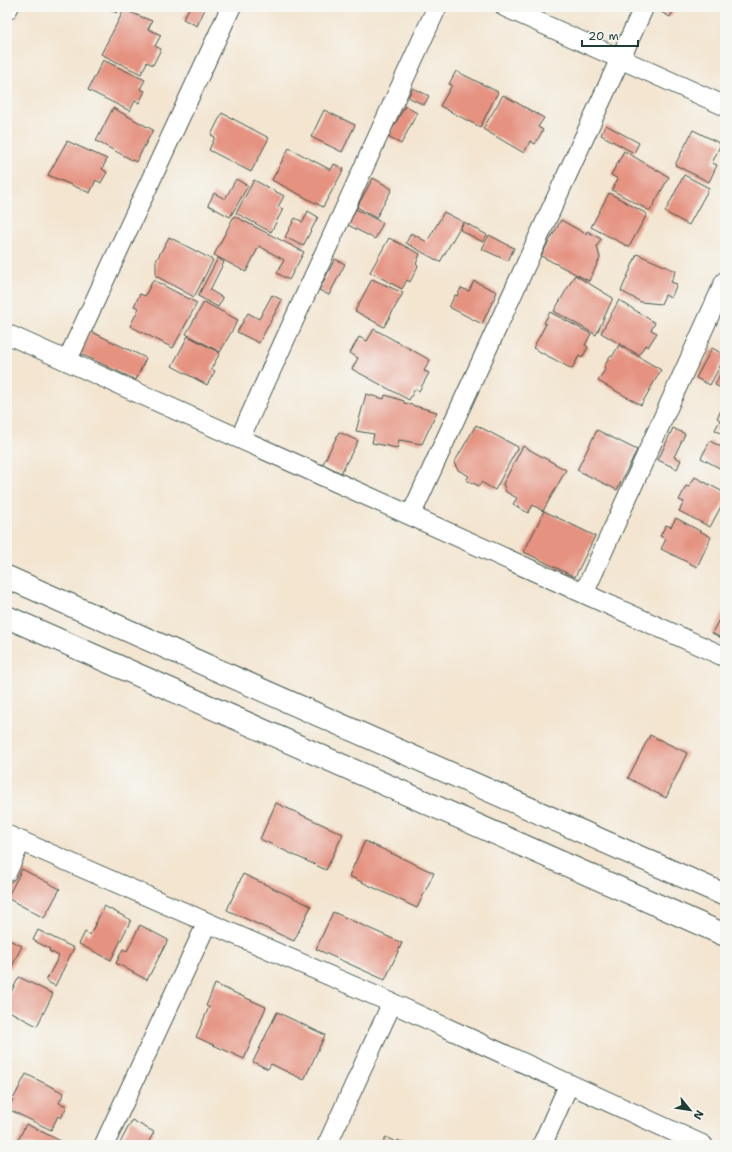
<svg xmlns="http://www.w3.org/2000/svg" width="732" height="1152" font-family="'Shantell Sans',sans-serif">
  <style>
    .building { fill: #e59280 }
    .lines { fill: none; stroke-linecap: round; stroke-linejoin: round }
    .street-casing { stroke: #3f564b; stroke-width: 21 }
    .secondary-casing { stroke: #3f564b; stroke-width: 24 }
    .street { stroke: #fff; stroke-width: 19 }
    .secondary { stroke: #fff; stroke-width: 22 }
  </style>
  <rect width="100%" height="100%" fill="#f6f6f2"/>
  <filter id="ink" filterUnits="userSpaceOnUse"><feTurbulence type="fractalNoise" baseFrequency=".025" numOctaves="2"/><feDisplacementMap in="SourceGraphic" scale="8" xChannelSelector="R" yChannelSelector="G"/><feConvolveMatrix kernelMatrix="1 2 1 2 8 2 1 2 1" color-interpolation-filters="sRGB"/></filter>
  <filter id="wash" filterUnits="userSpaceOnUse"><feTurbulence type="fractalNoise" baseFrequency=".012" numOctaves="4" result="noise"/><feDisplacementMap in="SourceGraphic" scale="16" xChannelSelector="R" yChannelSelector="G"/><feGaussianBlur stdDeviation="0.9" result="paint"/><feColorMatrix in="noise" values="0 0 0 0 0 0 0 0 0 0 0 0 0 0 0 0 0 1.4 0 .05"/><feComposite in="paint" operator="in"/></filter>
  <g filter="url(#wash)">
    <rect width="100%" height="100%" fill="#f3e5d0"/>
    <g id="blocks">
      <!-- building -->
      <g class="building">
        <path d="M106 7H119L117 13Z"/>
        <path d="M190 7H206L197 26 183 19Z"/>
        <path d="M661 7H676L670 17 659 11Z"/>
        <path d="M124 10 152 21 148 29 161 35 155 46 161 49 153 65 147 62 141 74 101 54Z"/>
        <path d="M103 60 145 80 140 89 145 91 139 103 135 101 130 111 88 90Z"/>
        <path d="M456 71 498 92 480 127 440 106 452 85 449 84Z"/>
        <path d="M413 88 429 96 424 105 408 97Z"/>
        <path d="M503 95 544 118 538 127 543 130 535 144 530 141 524 153 483 129Z"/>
        <path d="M405 106 417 113 401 144 388 137Z"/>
        <path d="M113 108 153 130 136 162 96 141Z"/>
        <path d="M324 110 355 125 342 152 311 137Z"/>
        <path d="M222 113 269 138 251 172 209 150 215 137 211 135Z"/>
        <path d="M606 125 639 143 634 153 601 135Z"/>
        <path d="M693 130 721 144 712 163 717 165 709 182 675 165Z"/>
        <path d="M67 141 107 159 102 169 107 172 101 183 96 180 90 193 48 175Z"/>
        <path d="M289 148 331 170 334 164 344 169 323 207 272 180Z"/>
        <path d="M624 151 669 177 650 211 612 190 618 179 611 175Z"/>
        <path d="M684 175 709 188 689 225 665 212Z"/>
        <path d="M373 178 392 189 376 218 357 207Z"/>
        <path d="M236 179 248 186 230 217 208 205 214 193 225 199Z"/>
        <path d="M254 180 284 196 278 207 283 209 271 232 236 213Z"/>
        <path d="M609 193 647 214 629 247 591 227Z"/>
        <path d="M356 209 383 223 375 239 348 225Z"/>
        <path d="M308 211 318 217 303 246 285 237 295 218 303 222Z"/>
        <path d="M444 212 463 222 440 262 406 243 411 233 427 242Z"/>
        <path d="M234 216 304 252 289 280 277 273 284 260 259 246 246 272 214 255Z"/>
        <path d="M561 220 586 234 587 231 601 239 597 246 600 258 589 281 541 256Z"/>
        <path d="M464 222 487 235 483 242 460 230Z"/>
        <path d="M489 235 514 248 508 261 482 249Z"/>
        <path d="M169 237 213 260 194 297 156 276V261Z"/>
        <path d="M389 238 420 254 416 264 418 266 410 282 407 280 402 289 370 272Z"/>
        <path d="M637 254 676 271 671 282 677 284 671 298 665 295 661 304 641 302 621 291Z"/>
        <path d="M218 258 224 262 210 290 223 298 218 307 198 296Z"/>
        <path d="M335 259 345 264 329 295 319 290Z"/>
        <path d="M575 275 613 298 596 335 554 311Z"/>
        <path d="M372 279 403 293 384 327 355 311Z"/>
        <path d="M153 280 197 303 173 348 130 326 139 308 134 306 140 294 145 296Z"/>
        <path d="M474 281 497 292 482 324 449 307 455 295 457 296 461 288 469 291Z"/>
        <path d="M272 295 282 300 259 343 237 332 248 313 259 319Z"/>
        <path d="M619 300 655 323 651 330 657 333 648 347 645 345 639 355 601 333Z"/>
        <path d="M204 302 238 320 220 352 186 334Z"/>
        <path d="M550 312 591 334 585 345 588 347 582 358 579 356 572 369 533 348 546 324 544 323Z"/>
        <path d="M374 329 430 360 424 371 429 373 419 391 415 389 409 400 352 369 358 358 350 353 359 337 367 341Z"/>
        <path d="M90 331 146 358 136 380 79 353Z"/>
        <path d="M188 336 220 353 211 369 215 371 207 385 172 366Z"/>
        <path d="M619 345 661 370 641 405 598 381 606 368 604 367 610 356 612 357Z"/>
        <path d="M712 348 725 355V357L710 385 696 378Z"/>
        <path d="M721 373 725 375V390L715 385Z"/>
        <path d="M366 394 384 399 385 395 404 401V403L437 412 422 444 399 440 397 448 372 443 374 434 356 431Z"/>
        <path d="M723 407 725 408V435L715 430 720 420 717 418Z"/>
        <path d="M476 425 518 447 495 490 481 482 479 486 466 480 469 476 458 470 454 463Z"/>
        <path d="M673 428 685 434 674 457 681 460 677 469 658 460Z"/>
        <path d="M597 430 637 450 617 490 577 470Z"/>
        <path d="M339 432 358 441 341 473 323 464Z"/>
        <path d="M710 441 725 449V471L701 458Z"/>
        <path d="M523 446 566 470 543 511 533 505 528 513 513 504 517 498 506 492 503 484Z"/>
        <path d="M695 477 725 493V499L710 527 679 511 684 502 679 500 686 486 689 487Z"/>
        <path d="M544 511 595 536 575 577 524 552Z"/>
        <path d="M676 518 711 537 697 567 661 549 666 539 660 536 666 525 671 527Z"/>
        <path d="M725 608V640L712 633Z"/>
        <path d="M650 735 687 753 666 798 628 778Z"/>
        <path d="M276 803 343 834 326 870 260 839Z"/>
        <path d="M365 841 434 873 417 908 349 876Z"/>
        <path d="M22 869 60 889 44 918 7 898Z"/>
        <path d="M243 874 311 906 294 941 227 910Z"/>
        <path d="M104 906 131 920 111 960 79 944 85 932 90 935Z"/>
        <path d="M333 912 402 943 385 980 316 949Z"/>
        <path d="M140 925 168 940 147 980 116 963 123 949 127 951Z"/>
        <path d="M38 930 74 948 55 986 46 981 59 956 49 951 50 949 33 940Z"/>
        <path d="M7 939 22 946 11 968 7 966Z"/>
        <path d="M19 977 53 994 37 1026 7 1010V1000Z"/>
        <path d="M215 984 266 1007 244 1059 196 1037 209 1007 206 1006Z"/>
        <path d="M277 1012 325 1035 304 1080 271 1064 268 1069 253 1062Z"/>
        <path d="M26 1074 64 1093 59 1103 67 1106 61 1118 58 1116 51 1130 8 1109Z"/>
        <path d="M132 1120 154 1132 147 1145 137 1143 136 1145H119Z"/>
        <path d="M26 1124 67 1144 66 1145H16Z"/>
        <path d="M386 1137 397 1143 398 1140 407 1145H382Z"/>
      </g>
    </g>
  </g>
  <g filter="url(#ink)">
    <use href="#blocks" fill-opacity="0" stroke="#3f564b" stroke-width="1"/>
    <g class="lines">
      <defs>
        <g id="street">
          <path d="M505 7 725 106"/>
          <path d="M7 10 9 7"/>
          <path d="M7 334 725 657"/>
          <path d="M67 361 231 7"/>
          <path d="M240 438 437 7"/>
          <path d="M411 515 644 7"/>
          <path d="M584 593 725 281"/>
          <path d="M7 835 392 1003 703 1145"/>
          <path d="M7 872 21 841"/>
          <path d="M104 1145 207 923"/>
          <path d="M327 1145 392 1003"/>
          <path d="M542 1145 569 1084"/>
        </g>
        <g id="secondary">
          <path d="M7 577 725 895"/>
          <path d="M7 617 725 935"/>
        </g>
      </defs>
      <!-- street casing -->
      <use href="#street" class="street-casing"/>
      <!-- secondary casing -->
      <use href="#secondary" class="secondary-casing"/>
      <!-- street -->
      <use href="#street" class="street"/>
      <!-- secondary -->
      <use href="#secondary" class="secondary"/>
    </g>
  </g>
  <!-- margin -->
  <rect width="732" height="1152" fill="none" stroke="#f6f6f2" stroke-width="24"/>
  <!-- north arrow -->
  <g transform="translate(690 1110) rotate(120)" stroke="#f6f6f2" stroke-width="3" paint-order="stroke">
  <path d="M0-3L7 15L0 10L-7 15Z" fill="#1f3d34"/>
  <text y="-6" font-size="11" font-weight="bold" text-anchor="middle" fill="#1f3d34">N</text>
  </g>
  <!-- scale -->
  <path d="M582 40v6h56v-6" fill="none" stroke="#1f3d34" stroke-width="2"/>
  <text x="588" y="40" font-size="12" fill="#1f3d34" stroke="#f6f6f2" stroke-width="3" paint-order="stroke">20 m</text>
</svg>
